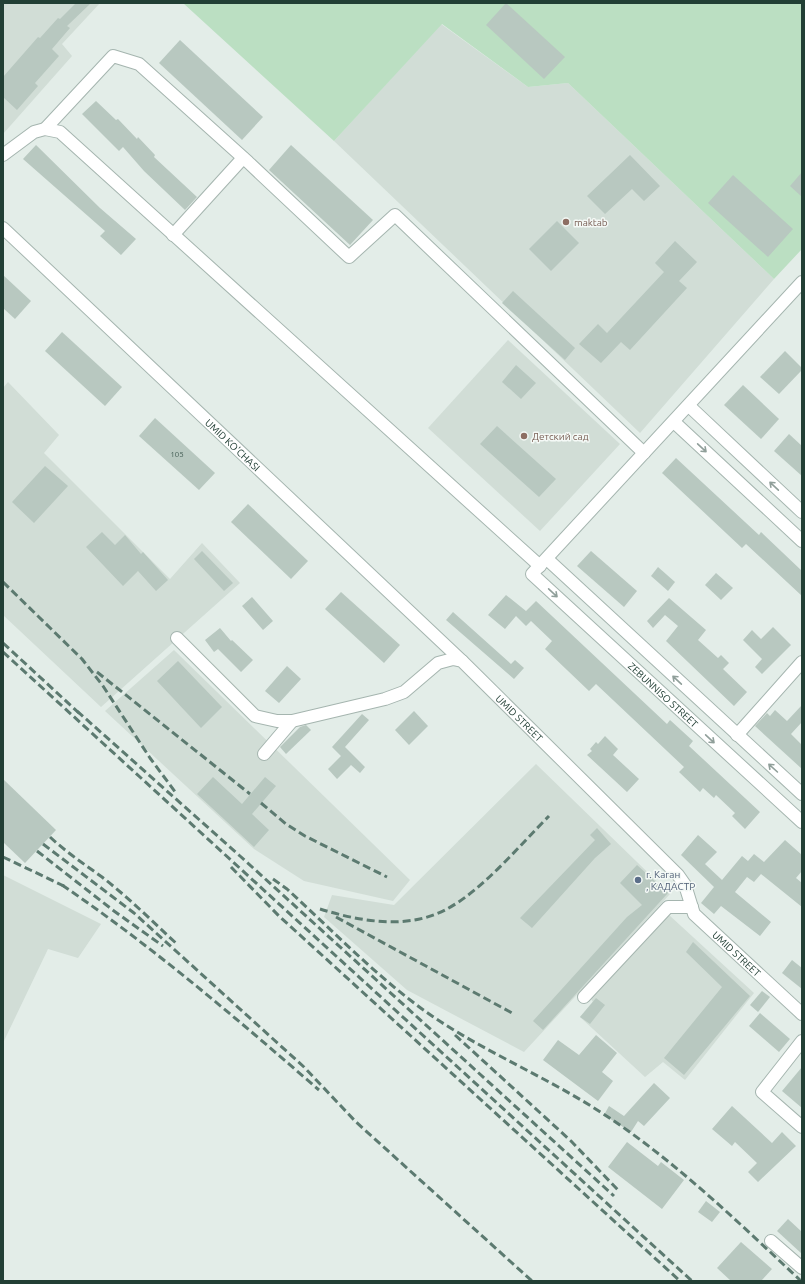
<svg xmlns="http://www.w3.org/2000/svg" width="805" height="1284" font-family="Ubuntu,sans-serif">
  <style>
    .built { fill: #d1ddd6 }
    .green { fill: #bbdfc2 }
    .building { fill: #b8c8c0 }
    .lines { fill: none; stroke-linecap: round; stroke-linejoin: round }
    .minor-casing { stroke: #a5b5af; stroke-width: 14 }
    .minor { stroke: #fff; stroke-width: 12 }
    .rail { stroke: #5c7a70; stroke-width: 3; stroke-dasharray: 8 4; stroke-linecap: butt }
    .oneway { stroke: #909f9a }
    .education-dot { fill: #8d6e63; stroke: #f4f9f6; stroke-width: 1.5 }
    .service-dot { fill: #5c6f8a; stroke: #f4f9f6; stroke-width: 1.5 }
    .labels { text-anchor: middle; stroke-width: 3; stroke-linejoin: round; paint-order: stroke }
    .number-label { font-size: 8px; fill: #486158 }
    .education-label { font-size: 10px; fill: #785e54; stroke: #f4f9f6; text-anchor: start }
    .street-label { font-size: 10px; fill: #223f35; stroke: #f4f9f6 }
    .service-label { font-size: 10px; fill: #4e5e75; stroke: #f4f9f6; text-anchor: start }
  </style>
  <rect width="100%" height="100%" fill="#e3ede8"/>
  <!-- built -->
  <g class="built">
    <path d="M3 3H100L62 44 72 56 3 134Z"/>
    <path d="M441 24 528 87 568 83 774 279 640 433 334 141Z"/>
    <path d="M508 340 620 444 540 531 428 428Z"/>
    <path d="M8 382 59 435 44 453 170 579 202 543 240 583 101 707 3 615V388Z"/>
    <path d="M174 650 410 880 393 901 304 881 254 849 105 711Z"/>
    <path d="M536 764 670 894 524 1052 407 990 324 917 332 895 394 905Z"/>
    <path d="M3 875 101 924 78 958 48 949 3 1043Z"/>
    <path d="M669 915 754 993 685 1080 663 1062 645 1077 580 1017 593 1002 591 999Z"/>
  </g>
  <!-- green -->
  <path class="green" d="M183 3H802V249L774 279 568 83 528 87 442 24 334 141Z"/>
  <!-- building -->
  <g class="building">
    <path d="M76 3H91L67 26 70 28 52 49 59 56 35 83 38 86 17 110 3 97V77L38 37 40 38 58 18 60 19Z"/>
    <path d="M506 3 565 57 544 79 486 25Z"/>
    <path d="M180 40 263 117 242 140 159 63Z"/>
    <path d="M96 101 116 120 118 119 137 139 138 137 155 155 154 157 197 197 185 210 144 171 123 147 119 151 82 114Z"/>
    <path d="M36 145 100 208 136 239 121 255 100 236 105 231 23 159Z"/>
    <path d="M291 145 373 220 350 245 269 170Z"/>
    <path d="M630 155 660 186 644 201 632 189 605 214 587 196Z"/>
    <path d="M802 172V197L790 186Z"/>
    <path d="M733 175 793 229 768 257 708 203Z"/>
    <path d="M557 221 579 243 551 271 529 249Z"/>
    <path d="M675 241 697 262 679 281 687 288 630 350 621 342 601 363 579 344 598 324 607 333 664 272 655 263Z"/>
    <path d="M3 275 31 301 15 319 3 308Z"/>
    <path d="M513 291 575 348 565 360 502 303Z"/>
    <path d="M62 332 122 387 105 406 45 351Z"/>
    <path d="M785 351 802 368V370L779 394 760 377Z"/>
    <path d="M516 365 536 383 521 399 502 382Z"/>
    <path d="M743 385 779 419 761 439 724 405Z"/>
    <path d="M155 418 215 473 199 490 139 436Z"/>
    <path d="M497 426 556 479 539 497 480 444Z"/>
    <path d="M789 434 802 446V476L774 451Z"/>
    <path d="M676 458 759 535 761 532 802 571V596L746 544 742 548 662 473Z"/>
    <path d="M45 466 68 486 34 523 12 502Z"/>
    <path d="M248 504 308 561 291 579 231 522Z"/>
    <path d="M102 532 115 545 125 535 141 554 143 552 168 580 156 591 138 571 123 586 86 547Z"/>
    <path d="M202 551 233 583 224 591 194 559Z"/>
    <path d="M591 551 637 591 624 607 577 566Z"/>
    <path d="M658 567 675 582 668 591 651 576Z"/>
    <path d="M716 573 733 588 721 600 705 585Z"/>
    <path d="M341 592 400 645 384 663 325 609Z"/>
    <path d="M506 595 526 611 536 601 667 724 670 720 693 741 689 746 760 812 745 829 732 816 735 813 716 795 714 798 703 788 700 792 679 772 684 767 596 684 589 691 545 649 552 641 531 621 526 626 516 616 505 629 488 615Z"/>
    <path d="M252 597 273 621 263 630 242 606Z"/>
    <path d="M669 598 706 630 698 640 718 658 721 655 729 663 723 669 747 692 734 706 666 641 678 626 665 615 653 628 647 621Z"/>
    <path d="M453 612 511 664 515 660 524 668 514 679 446 620Z"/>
    <path d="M773 627 791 645 762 674 755 667 762 659 743 640 752 630 761 639Z"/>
    <path d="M220 628 231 641 232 640 253 660 241 672 218 649 214 652 205 640Z"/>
    <path d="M178 661 222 707 201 728 157 681Z"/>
    <path d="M287 666 301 679 279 703 265 691Z"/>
    <path d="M802 705V722L791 734 802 745V769L755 726 767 713 770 716 775 710 787 721Z"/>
    <path d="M414 711 428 726 409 745 395 730Z"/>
    <path d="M362 714 369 720 345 747 365 767 360 773 351 765 337 779 328 769 341 756 332 747Z"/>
    <path d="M306 725 311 730 286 754 280 747 300 727Z"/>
    <path d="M605 736 618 749 613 755 639 779 627 792 587 755 592 751 590 749 596 742 598 744Z"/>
    <path d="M213 777 242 804 265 777 276 786 252 814 269 830 254 847 197 794Z"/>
    <path d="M3 779 56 830 25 863 3 842Z"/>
    <path d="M597 828 611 844 595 858 532 928 520 918 595 840 590 835Z"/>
    <path d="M698 835 717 852 705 864 722 880 742 856 748 861 754 854 764 862 785 840 802 855V871L796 878 802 883V907L761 874 754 882 747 877 735 892 771 922 760 936 721 906 714 914 701 903 714 887 681 855Z"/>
    <path d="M637 865 668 893 543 1030 533 1021 627 917 642 905 620 883Z"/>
    <path d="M693 942 750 996 684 1075 664 1058 722 987 686 952Z"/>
    <path d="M792 960 802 968V989L782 973Z"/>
    <path d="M762 991 770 997 758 1012 750 1005Z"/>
    <path d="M596 998 605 1005 590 1024 580 1017Z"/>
    <path d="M760 1013 790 1039 779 1052 749 1026Z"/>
    <path d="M596 1035 617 1053 602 1072 613 1081 598 1101 543 1060 558 1040 579 1055Z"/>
    <path d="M802 1067V1108L782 1091Z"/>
    <path d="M654 1083 670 1098 644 1126 638 1121 631 1132 604 1115 609 1106 624 1116Z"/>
    <path d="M732 1106 772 1143 782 1132 796 1146 758 1182 748 1172 757 1163 735 1142 732 1146 712 1129Z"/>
    <path d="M627 1142 658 1166 661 1162 684 1180 662 1209 608 1167Z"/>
    <path d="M706 1201 720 1212 712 1222 698 1212Z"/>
    <path d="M788 1219 802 1232V1254L777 1231Z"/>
    <path d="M741 1242 772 1269 761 1281H731L717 1268Z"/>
  </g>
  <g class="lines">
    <defs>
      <g id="minor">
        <path d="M45 129 113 56 139 64 248 162 349 257 395 215 644 453"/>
        <path d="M3 155 34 132 45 129 60 132 540 566"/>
        <path id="s1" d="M3 228 462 661"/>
        <path d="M173 235 243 158"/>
        <path id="s2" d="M802 282 532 574 802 822"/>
        <path d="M689 406 802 512"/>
        <path d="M674 422 802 541"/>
        <path d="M547 559 802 794"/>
        <path id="s3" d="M177 638 255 716 277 721H292L385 699 404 692 438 663 453 659 462 661 678 875 685 885 694 914 802 1014"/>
        <path d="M737 735 802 662"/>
        <path d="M264 754 292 721"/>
        <path d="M584 997 668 907H692"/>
        <path d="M802 1041 762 1092 802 1127"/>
        <path d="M771 1241 802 1268"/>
      </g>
    </defs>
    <!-- minor casing -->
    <use href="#minor" class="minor-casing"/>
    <!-- minor -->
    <use href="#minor" class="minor"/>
    <!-- rail -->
    <g class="rail">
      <path d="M3 582 82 659 103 686 150 758 176 793"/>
      <path d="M3 643 80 714"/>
      <path d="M3 652 692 1281"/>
      <path d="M97 672 250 794"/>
      <path d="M77 711 240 856 614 1196"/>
      <path d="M261 803 286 824 305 836 387 877"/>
      <path d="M50 837C66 852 84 864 102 877 129 898 153 922 178 945"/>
      <path d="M43 844 134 913 304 1067 356 1122 532 1281"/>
      <path d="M37 851 114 911 163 946"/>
      <path d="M3 857 66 887"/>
      <path d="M231 867 279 916 680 1281"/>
      <path d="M273 879 287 889C333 931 381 981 432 1016 482 1050 539 1074 591 1106 668 1154 735 1219 801 1281"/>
      <path d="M62 885C153 947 236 1018 319 1090"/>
      <path d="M320 909C359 921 406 930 445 910 482 891 519 846 549 816"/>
      <path d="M336 917 512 1013"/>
      <path d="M455 1035 571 1141 618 1190"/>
    </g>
  </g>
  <!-- one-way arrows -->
  <defs><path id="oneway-shaft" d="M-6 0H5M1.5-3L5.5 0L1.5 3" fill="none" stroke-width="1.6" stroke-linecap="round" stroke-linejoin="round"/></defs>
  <g class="oneway">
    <use href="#oneway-shaft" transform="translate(702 448) rotate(43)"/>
    <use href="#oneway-shaft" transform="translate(774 486) rotate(-137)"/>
    <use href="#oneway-shaft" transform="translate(553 593) rotate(43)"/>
    <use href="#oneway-shaft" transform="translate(677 680) rotate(-137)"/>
    <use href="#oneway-shaft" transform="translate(710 739) rotate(43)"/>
    <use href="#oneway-shaft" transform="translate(773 768) rotate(-138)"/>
  </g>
  <!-- markers -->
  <g class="education-dot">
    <circle cx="566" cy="222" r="4"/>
    <circle cx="524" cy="436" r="4"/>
  </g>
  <circle class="service-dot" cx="638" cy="880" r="4"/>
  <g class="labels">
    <!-- number labels -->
    <g class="number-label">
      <text x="177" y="457">105</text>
    </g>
    <!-- education labels -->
    <g class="education-label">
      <text x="574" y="226">maktab</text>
      <text x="532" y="440">Детский сад</text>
    </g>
    <!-- street labels -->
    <g class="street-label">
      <text dy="4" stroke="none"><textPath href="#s1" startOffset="316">UMID KO'CHASI</textPath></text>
      <text dy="4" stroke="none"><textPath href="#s2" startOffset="576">ZEBUNNISO STREET</textPath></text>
      <text dy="4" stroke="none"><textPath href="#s3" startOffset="414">UMID STREET</textPath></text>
      <text dy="4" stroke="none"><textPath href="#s3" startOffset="738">UMID STREET</textPath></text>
    </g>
    <!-- service labels -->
    <g class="service-label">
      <text x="646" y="878">г. Каган<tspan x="646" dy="12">, КАДАСТР</tspan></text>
    </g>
  </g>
  <!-- border -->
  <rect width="805" height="1284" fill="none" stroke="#223f35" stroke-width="8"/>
</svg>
